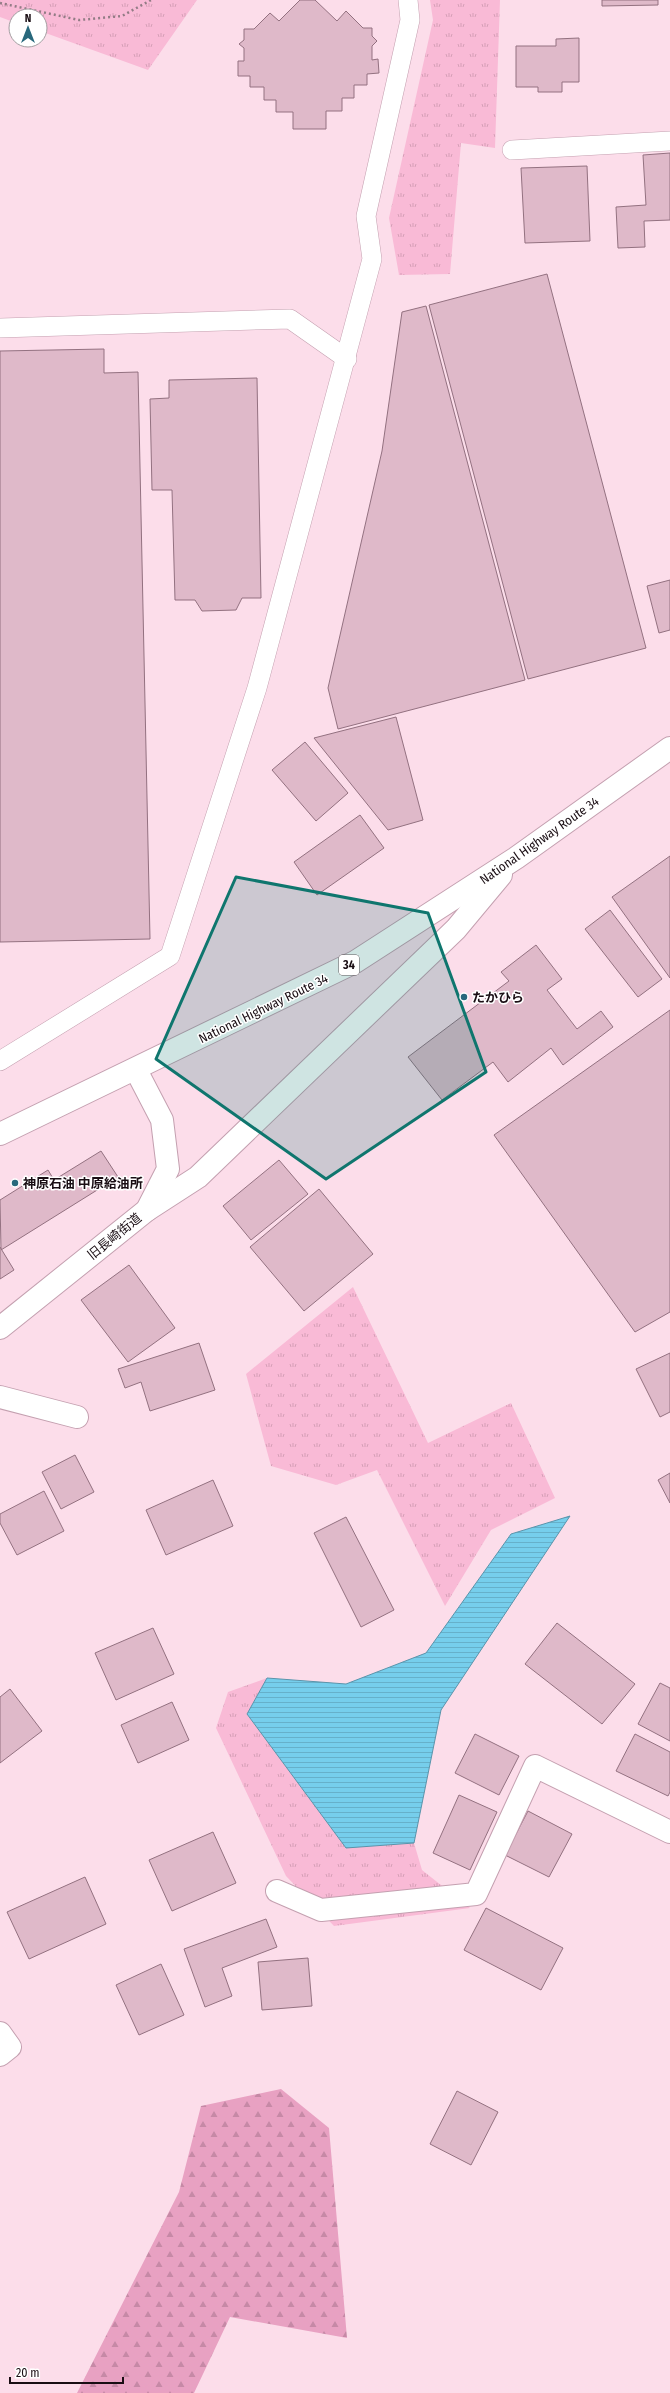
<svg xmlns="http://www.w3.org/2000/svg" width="670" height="2393" font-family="'Fira Sans Condensed','Noto Sans JP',sans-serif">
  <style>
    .grass { fill: url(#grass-tufts) }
    .forest { fill: url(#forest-firs) }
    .water { fill: url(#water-rules); stroke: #5a94ab }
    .building { fill: #dfb9c9; stroke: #937180 }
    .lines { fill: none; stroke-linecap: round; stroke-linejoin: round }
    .lane-casing { stroke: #c4a0b0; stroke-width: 20 }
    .street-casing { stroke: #c4a0b0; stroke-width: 24 }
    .highway-casing { stroke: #c4a0b0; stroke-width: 24 }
    .path { stroke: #927c85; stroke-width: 2.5; stroke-dasharray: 2 3; stroke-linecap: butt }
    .lane { stroke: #fff; stroke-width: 19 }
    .street { stroke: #fff; stroke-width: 22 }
    .highway { stroke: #fff; stroke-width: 22 }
    .marked { fill: #0f766e; fill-opacity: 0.2; stroke: #0f766e; stroke-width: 3; stroke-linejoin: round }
    .poi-dot { fill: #28687c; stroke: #fff; stroke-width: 1.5 }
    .labels { text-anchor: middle; stroke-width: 3; stroke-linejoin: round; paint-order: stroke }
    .shield { fill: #fff; stroke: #5e565a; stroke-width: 1 }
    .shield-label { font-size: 12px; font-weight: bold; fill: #190d13 }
    .street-label { font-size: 13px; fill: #190d13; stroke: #fff }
    .poi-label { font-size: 13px; font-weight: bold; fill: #190d13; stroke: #fff; text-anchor: start }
  </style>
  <defs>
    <pattern id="grass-tufts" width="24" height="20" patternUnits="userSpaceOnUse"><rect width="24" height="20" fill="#f9bad6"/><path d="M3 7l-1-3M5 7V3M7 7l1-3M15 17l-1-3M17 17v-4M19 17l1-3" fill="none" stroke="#d59fb7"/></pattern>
    <pattern id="forest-firs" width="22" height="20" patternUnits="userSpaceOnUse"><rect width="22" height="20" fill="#e8a1c2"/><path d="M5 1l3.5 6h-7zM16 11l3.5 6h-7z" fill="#c689a6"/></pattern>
    <pattern id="water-rules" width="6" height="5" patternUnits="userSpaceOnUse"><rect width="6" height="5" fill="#76ceec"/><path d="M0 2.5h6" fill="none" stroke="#66b0ca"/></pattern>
  </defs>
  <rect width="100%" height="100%" fill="#fcddea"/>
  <!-- grass -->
  <g class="grass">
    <path d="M0 0H197L148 70 40 31V16H16V23L0 17Z"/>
    <path d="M430 0H500L495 148 461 143 450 274 399 275 389 218 433 20Z"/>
    <path d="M353 1287 428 1443 511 1403 555 1498 491 1530 445 1606 377 1470 336 1485 271 1466 246 1374Z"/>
    <path d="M267 1678 247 1714 346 1848 414 1843 422 1870 470 1908 334 1926 286 1876 216 1728 228 1692Z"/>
  </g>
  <!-- forest -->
  <path class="forest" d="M281 2089 329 2128 347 2338 230 2317 194 2393H77L179 2192 201 2106Z"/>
  <!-- water -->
  <path class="water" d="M570 1516 441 1710 414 1843 346 1848 247 1714 267 1678 346 1684 426 1653 511 1534Z"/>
  <!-- building -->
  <g class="building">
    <path d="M300 0H315L337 21 346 11 363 28H372V36L377 41 372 46V60L378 59 379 73 367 74V85H354V98H342V111H326V129H293V112H276V100H264V87H250V76H238V61H244V48L239 44 244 40V29H254L270 13 279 21Z"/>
    <path d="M602 0H658V5L602 6Z"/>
    <path d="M579 38V82H562V92H538V87H516V46H556V39Z"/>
    <path d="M670 153V220L644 221 645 247 618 248 616 207 646 205 643 155Z"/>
    <path d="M587 166 590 241 525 243 521 168Z"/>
    <path d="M547 274 646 648 528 679 429 305Z"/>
    <path d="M426 306 525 680 338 729 328 688 382 451 402 312Z"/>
    <path d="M104 349V373L138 372 150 939 0 942V351Z"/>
    <path d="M257 378 261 598H242L236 610 202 611 195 600H175L172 490H152L150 399 169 398V380Z"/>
    <path d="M670 580V630L659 633 647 586Z"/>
    <path d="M396 717 423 820 388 830 314 738Z"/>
    <path d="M305 742 348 793 316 821 272 770Z"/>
    <path d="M360 815 384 848 317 895 294 862Z"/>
    <path d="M670 856V978L612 897Z"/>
    <path d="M610 910 662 979 638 997 585 929Z"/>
    <path d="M536 945 562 979 547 990 577 1029 601 1011 613 1027 563 1065 551 1048 508 1082 493 1062 442 1100 408 1057 509 981 501 972Z"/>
    <path d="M670 1010V1312L635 1332 494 1135Z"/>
    <path d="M101 1151 118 1177 1 1250 0 1200 48 1170 54 1180Z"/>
    <path d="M279 1160 308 1194 251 1240 223 1206Z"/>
    <path d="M319 1189 373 1254 304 1311 250 1247Z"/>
    <path d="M0 1247 14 1270 0 1279Z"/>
    <path d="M129 1265 175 1328 128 1362 81 1300Z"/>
    <path d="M199 1343 215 1390 150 1411 141 1382 125 1388 118 1369Z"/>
    <path d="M670 1353V1412L660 1417 636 1369Z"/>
    <path d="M75 1455 94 1492 61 1509 42 1472Z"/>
    <path d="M670 1473V1503L658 1480Z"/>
    <path d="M213 1480 233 1526 166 1555 146 1510Z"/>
    <path d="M44 1491 64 1531 17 1555 0 1523V1514Z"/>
    <path d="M346 1517 394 1610 361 1627 314 1533Z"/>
    <path d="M557 1623 635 1684 602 1724 525 1664Z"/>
    <path d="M153 1628 174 1674 116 1700 95 1653Z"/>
    <path d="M660 1683 670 1688V1741L638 1724Z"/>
    <path d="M10 1689 42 1731 0 1763V1697Z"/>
    <path d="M172 1702 189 1740 138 1763 121 1725Z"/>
    <path d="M475 1734 519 1756 499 1795 455 1773Z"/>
    <path d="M635 1734 670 1752V1792L668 1796 616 1771Z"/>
    <path d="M459 1795 497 1812 470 1870 433 1853Z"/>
    <path d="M528 1811 572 1834 549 1877 505 1855Z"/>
    <path d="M213 1832 236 1883 172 1911 149 1860Z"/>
    <path d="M85 1877 106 1924 29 1959 7 1912Z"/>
    <path d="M486 1908 563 1948 541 1990 464 1950Z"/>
    <path d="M266 1919 277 1947 222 1968 232 1996 205 2007 184 1949Z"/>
    <path d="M308 1958 312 2006 262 2010 258 1962Z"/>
    <path d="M161 1964 184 2015 139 2035 116 1985Z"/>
    <path d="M457 2091 498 2112 471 2165 430 2144Z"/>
  </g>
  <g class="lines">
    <defs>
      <g id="lane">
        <path d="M512 150 670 141"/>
        <path d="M0 328 290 319 347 359"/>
        <path d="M0 1061 170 956 257 688 372 259 366 216 410 20 408 0"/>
      </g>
      <g id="street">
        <path d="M0 1328 147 1210 168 1169 162 1120 136 1070"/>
        <path d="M0 1397 77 1417"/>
        <path d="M277 1891 321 1910 476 1894 535 1766 670 1832"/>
        <path d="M0 2033 10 2047 0 2055"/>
      </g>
      <g id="highway">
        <path d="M0 1134 355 962 516 858 670 748"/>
        <path d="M147 1210 198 1177 456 929 501 875"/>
      </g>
    </defs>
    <!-- lane casing -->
    <use href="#lane" class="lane-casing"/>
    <!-- street casing -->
    <use href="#street" class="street-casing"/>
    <!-- highway casing -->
    <use href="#highway" class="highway-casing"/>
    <!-- path -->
    <path class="path" d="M0 3 79 20 122 16 151 0"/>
    <!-- lane -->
    <use href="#lane" class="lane"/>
    <!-- street -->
    <use href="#street" class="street"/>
    <!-- highway -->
    <use href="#highway" class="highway"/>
  </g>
  <!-- marked area -->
  <path class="marked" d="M236 877 428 913 486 1072 326 1179 156 1059Z"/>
  <!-- markers -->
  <g class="poi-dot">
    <circle cx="464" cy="997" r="4"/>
    <circle cx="15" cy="1183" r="4"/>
  </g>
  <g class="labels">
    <!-- shield labels -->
    <rect class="shield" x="339" y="955" width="20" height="20" rx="3"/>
    <g class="shield-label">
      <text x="349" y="969">34</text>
    </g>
    <!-- street labels -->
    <g class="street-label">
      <text transform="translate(539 840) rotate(-35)" y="5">National Highway Route 34</text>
      <text transform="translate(263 1008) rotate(-26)" y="5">National Highway Route 34</text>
      <text transform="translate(114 1236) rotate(-39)" y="5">旧長崎街道</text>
    </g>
    <!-- poi labels -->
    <g class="poi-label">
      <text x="472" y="1002">たかひら</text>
      <text x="23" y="1188">神原石油 中原給油所</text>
    </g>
  </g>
  <!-- north arrow -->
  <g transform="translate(28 28)"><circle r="19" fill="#ffffff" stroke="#a39ea1"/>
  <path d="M0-3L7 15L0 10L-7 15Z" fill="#28687c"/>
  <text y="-6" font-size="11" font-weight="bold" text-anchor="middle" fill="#190d13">N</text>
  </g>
  <!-- scale -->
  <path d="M10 2377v6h113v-6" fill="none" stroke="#190d13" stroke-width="2"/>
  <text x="16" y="2377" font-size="12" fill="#190d13" stroke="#ffffff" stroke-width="3" paint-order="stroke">20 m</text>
</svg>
